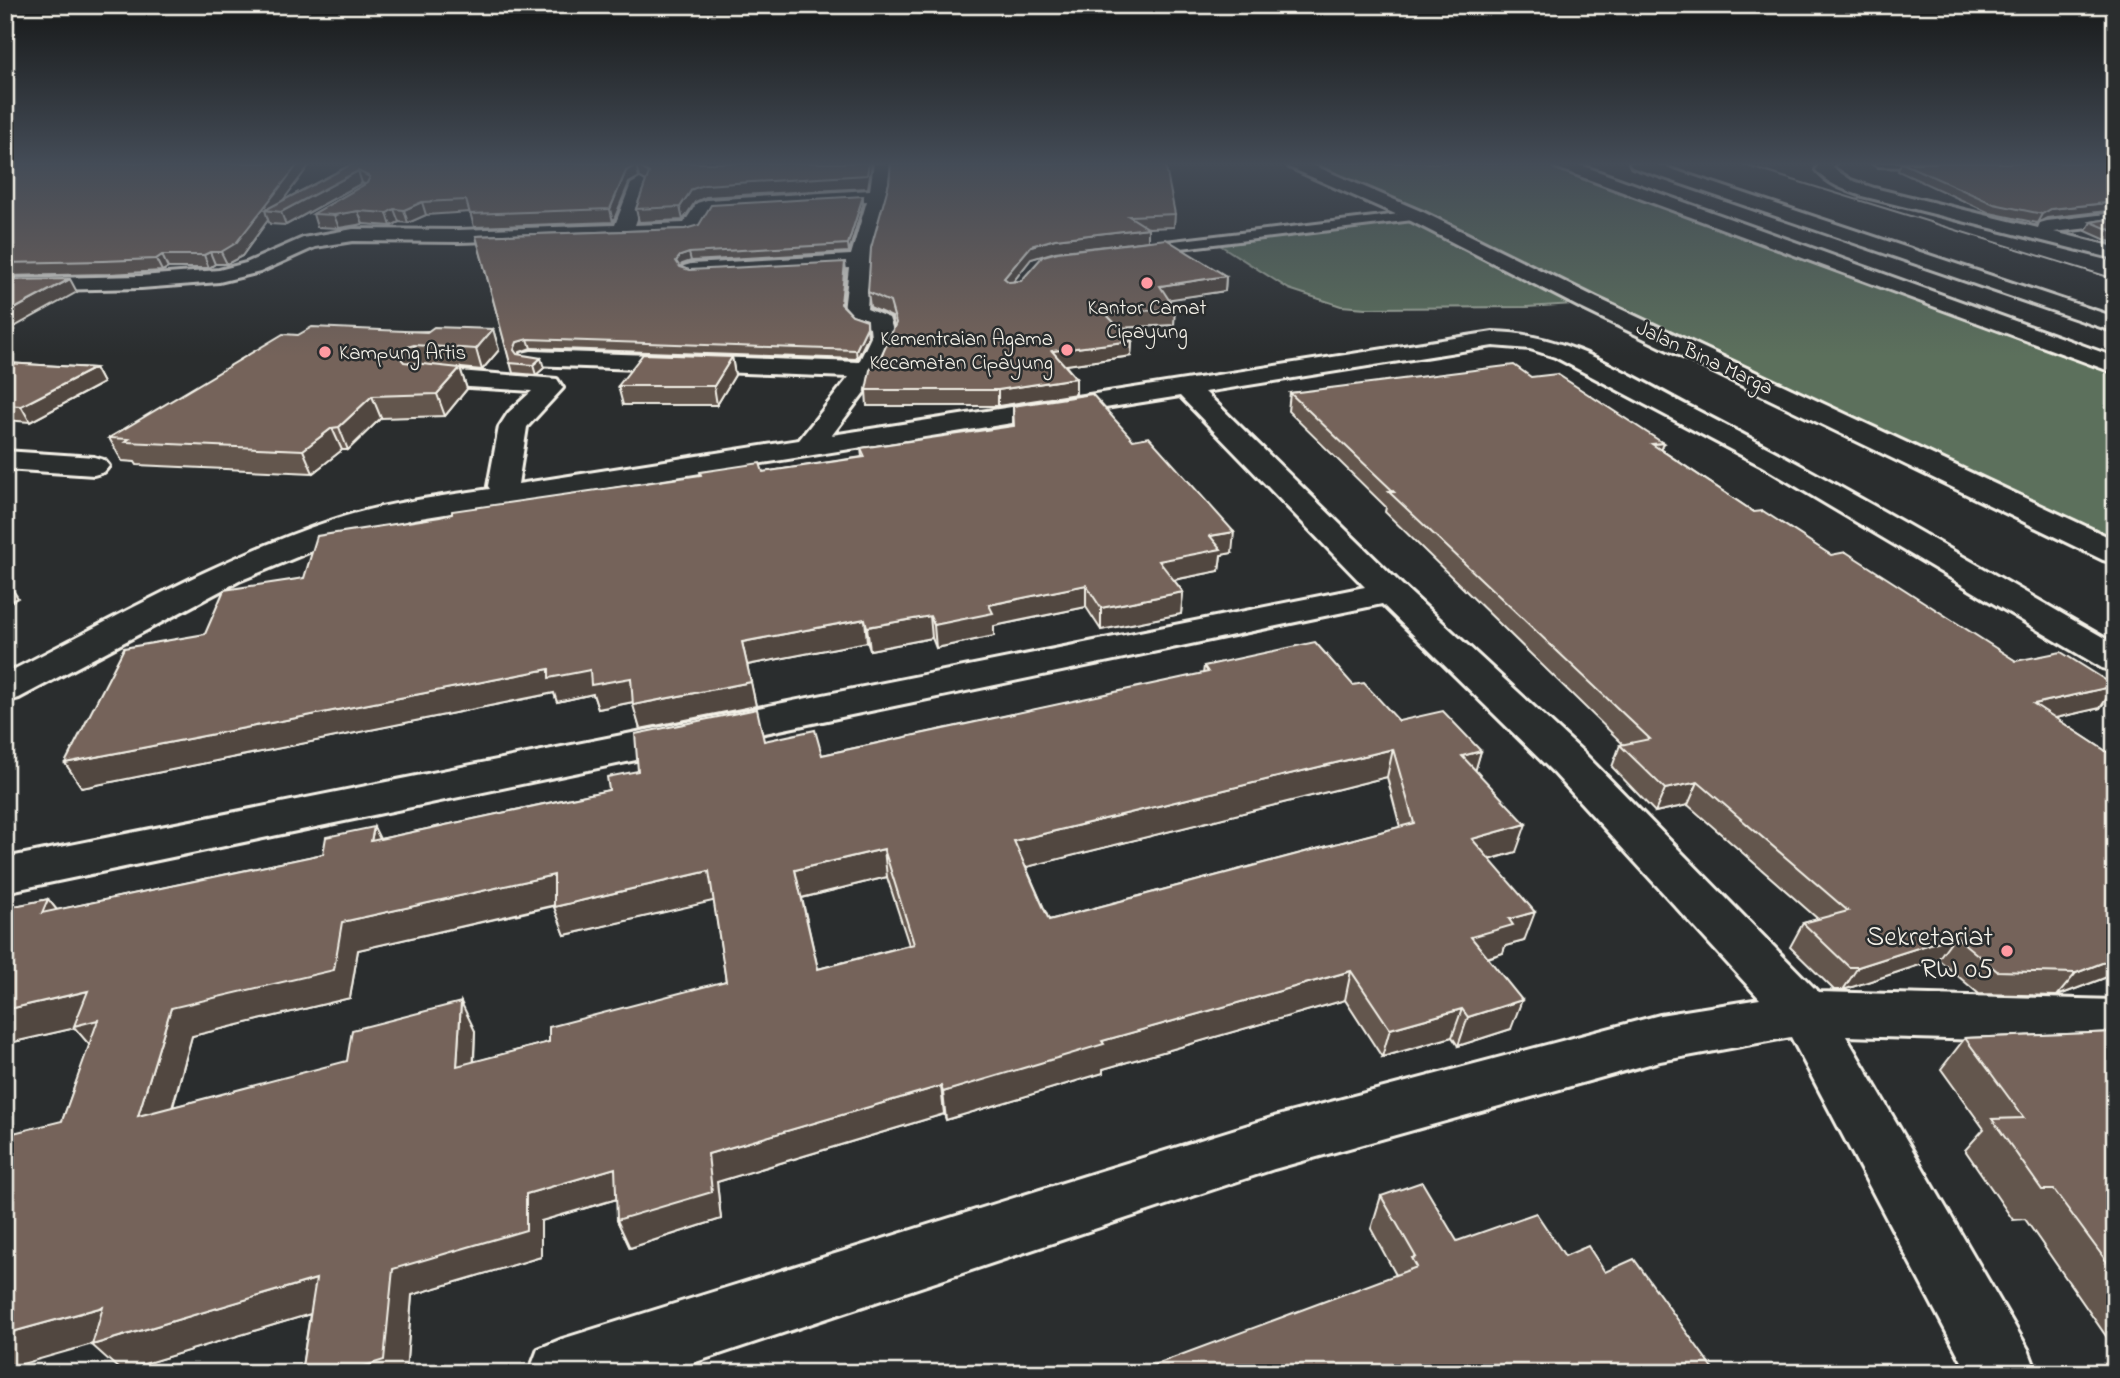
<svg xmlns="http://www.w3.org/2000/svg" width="2120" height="1378" font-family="'Indie Flower',sans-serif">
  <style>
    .green { fill: #5b705b; stroke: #a8b0a2; stroke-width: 2 }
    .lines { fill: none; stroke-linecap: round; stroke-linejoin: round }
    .service-casing { stroke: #f4f1e8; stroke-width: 6 }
    .minor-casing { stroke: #f4f1e8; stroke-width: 6 }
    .tertiary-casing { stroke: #f4f1e8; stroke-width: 6 }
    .motorway-casing { stroke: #f4f1e8; stroke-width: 6 }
    .service { fill: #2a2d2e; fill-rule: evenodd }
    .minor { fill: #2a2d2e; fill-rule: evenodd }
    .tertiary { fill: #2a2d2e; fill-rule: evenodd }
    .motorway { fill: #2a2d2e; fill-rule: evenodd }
    .tram { stroke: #f4f1e8; stroke-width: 2 }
    .wall { fill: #64564d; stroke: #f4f1e8; stroke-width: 2; fill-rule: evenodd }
    .shaded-wall { fill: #51463f; stroke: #f4f1e8; stroke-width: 2 }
    .building { fill: #74645a; stroke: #f4f1e8; stroke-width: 2; fill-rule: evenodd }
    .poi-dot { fill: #ff9aa2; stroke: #2a2d2e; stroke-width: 2.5 }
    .labels { text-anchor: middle; stroke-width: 5; stroke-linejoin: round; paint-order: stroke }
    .far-poi-label { font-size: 21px; fill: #f4f1e8; stroke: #2a2d2e }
    .far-street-label { font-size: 21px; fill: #f4f1e8; stroke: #2a2d2e }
    .near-poi-label { font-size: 28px; fill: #f4f1e8; stroke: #2a2d2e; text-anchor: end }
  </style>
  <rect width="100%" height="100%" fill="#2a2d2e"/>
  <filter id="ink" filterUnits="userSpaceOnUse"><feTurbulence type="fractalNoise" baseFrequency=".0143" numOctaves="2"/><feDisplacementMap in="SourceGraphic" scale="14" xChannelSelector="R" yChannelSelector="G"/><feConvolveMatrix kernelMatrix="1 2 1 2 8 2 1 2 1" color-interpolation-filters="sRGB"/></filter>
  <g filter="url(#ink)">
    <!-- green -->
    <path class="green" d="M1295 163H1561L2115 366V553L1589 303 1527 307 1366 308 1341 306 1289 289 1212 240 1415 216Z"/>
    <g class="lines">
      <defs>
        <g id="service">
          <path d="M1873 163H1958L1934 168 1878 166Z"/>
          <path d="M1416 212 1422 216 1421 219 1140 253 1133 249 1140 245Z"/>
        </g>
        <g id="minor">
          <path d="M874 163H890L887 195 870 261 867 309 889 318 895 337 881 370 832 435 1493 332C1567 333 1630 376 1694 409 1837 482 1975 564 2115 644V671L2102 668 1762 466 1555 357 1530 349 1493 346 1205 392 1402 585 1584 753 1818 992 2115 1000V1044L1846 1036 2028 1349 2037 1373H1968L1791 1037 1660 1061 1274 1169 663 1373H529L538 1349 562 1339 1274 1117 1660 1015 1760 999 1554 773 1382 604 5 892V858L1365 587 1180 396 414 519 355 533 239 581 19 698 5 702V674C112 620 218 558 333 520 383 503 438 497 490 489L488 486 499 427 508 413 532 391 421 384 412 381 408 376 412 371 421 368 557 379 563 388 527 427 518 484 799 440 849 377 531 365 522 363 519 358 522 353 531 351 859 362 871 337 870 327 854 322 844 311 849 268 691 276 684 274 680 270 684 266 691 264 851 255 867 201 711 210 698 232 686 235 458 242 353 241 315 247 260 272 219 282 141 288 5 291V279L141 276 219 270 246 263 303 238 353 229 458 230 615 225 631 184 640 179 649 184 635 225 684 223 697 203 707 200 870 190Z"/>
          <path d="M1819 163H1835L1833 168 1851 180 1874 188 2038 228 2040 223 2047 221 2115 213V225L2054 232 2115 247V259L1862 196C1845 190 1827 184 1816 170Z"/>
          <path d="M5 451 94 457 104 460 109 466 104 472 94 475 5 469Z"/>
        </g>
        <path id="tertiary" d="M1287 163H1308L1423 212 1597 298 2115 540V563L2103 560 1581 308 1409 220 1289 167Z"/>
        <g id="motorway">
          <path d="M1553 163H1575L2115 357V373L1555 167Z"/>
          <path d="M1630 163H1653L2115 317V332L1632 167Z"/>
        </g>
      </defs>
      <!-- service casing -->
      <use href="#service" class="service-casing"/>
      <!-- minor casing -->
      <use href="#minor" class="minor-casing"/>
      <!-- tertiary casing -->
      <use href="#tertiary" class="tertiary-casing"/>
      <!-- motorway casing -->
      <use href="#motorway" class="motorway-casing"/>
      <!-- service -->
      <use href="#service" class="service"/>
      <!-- minor -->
      <use href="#minor" class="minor"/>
      <!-- tertiary -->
      <use href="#tertiary" class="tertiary"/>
      <!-- motorway -->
      <use href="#motorway" class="motorway"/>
      <!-- tram -->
      <path class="tram" d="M1738 163 2115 279"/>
    </g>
    <!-- wall -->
    <g class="wall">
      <path d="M5 163H311L282 201 354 163H872L868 188 706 197 695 202 683 220 639 222 636 209 646 181 639 177 629 183 613 222 474 227 470 212 426 215 408 223 399 222 391 226 363 224 339 228 317 227 313 214 365 184 362 183 286 225 270 224 268 220 242 256 227 264H215L209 268H168L162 271 110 274 5 276Z"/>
      <path d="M1901 163H2115V210L2047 218 2037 223 1990 213 1898 171Z"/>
      <path d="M889 183 1175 214 1174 227 1148 228V241L1226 276 1225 291 1169 299 1175 309 1174 325 1119 328 1132 341 1131 356 1065 365 1076 378V394L998 406H867L866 390 894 327 892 317 870 307 868 292ZM1055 252 1021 281 1013 282 1031 259Z"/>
      <path d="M863 204 849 252 691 261 682 264 680 267 689 270 846 271 843 305 852 315 867 320 868 337 857 359 531 348 520 352 519 355 544 368 536 375 513 373 476 236 685 229Z"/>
      <path d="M2115 218V244L2086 231 2091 222Z"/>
      <path d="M493 329 499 350 482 370 460 368 467 389 445 416 381 418 348 450H342L313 473 137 465 135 462 122 461 109 438 298 335Z"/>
      <path d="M732 357 735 375 717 405H623L618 386Z"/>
      <path d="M5 363 95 368 103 383 30 422 5 420Z"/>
      <path d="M1531 377 1663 443 1660 449 1754 512 1831 555 2016 661 2115 686V688L2100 708 2055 718 2115 757V974L2057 996 1979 994 1938 959 1843 990H1834L1790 947 1803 923 1818 919 1688 805 1655 812 1612 767 1620 745 1623 744 1385 512 1386 507 1288 411 1290 393Z"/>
      <path d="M1013 406 1232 553 1221 555 1219 571 1174 580 1183 592 1181 614 1101 630 1086 607 994 626V636L936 648 932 638 870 650 867 642 747 665 756 706 640 729 633 702 598 709 593 694 557 702 554 693 82 788 65 763 205 634 304 578 763 472 862 457 861 448 1013 426Z"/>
      <path d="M1204 666 1353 685 1399 721 1481 751 1475 770 1516 852 1490 860 1524 941 1505 946 1503 953 1488 958 1511 1029 1458 1046 1452 1037 1382 1057 1345 1000 1103 1069V1073L946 1120 944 1114 717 1182 721 1219 630 1248 617 1220V1199L541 1221V1257L412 1295 406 1373H301L310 1314 121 1371 62 1121 90 1045 75 1028 5 1044V908L48 899 57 910 323 854 380 839 609 790 638 771 764 741 822 755 1203 674ZM1387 777 1400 827 1049 920 1026 867ZM887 877 909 945 818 969 802 898ZM714 900 726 981 549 1042 474 1062 475 1031 173 1107 192 1036 350 998 358 950 554 906 565 935Z"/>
      <path d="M2115 1032V1349L2025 1219 2013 1220 1965 1150 1984 1129 1941 1069 1965 1038Z"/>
      <path d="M1381 1196 1457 1241 1565 1256 1605 1272 1396 1275 1371 1229Z"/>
    </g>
    <!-- shaded-wall -->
    <g class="shaded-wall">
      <path d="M299 163H311L275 211 265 210 268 220 242 256 227 264 221 252Z"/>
      <path d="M872 163 868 188 706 197 695 202 683 220 680 207 692 189 704 185Z"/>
      <path d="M636 165 639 177 629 183 613 222 610 209 626 171Z"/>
      <path d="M358 171 362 183 286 225 281 212Z"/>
      <path d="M863 196V204L849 252 848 244Z"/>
      <path d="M422 202 426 215 408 223 404 210Z"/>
      <path d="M2115 202V210L2047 218 2037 223 2042 214 2051 209Z"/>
      <path d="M394 209 399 222 391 226 387 213Z"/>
      <path d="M358 211 363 224 339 228 334 215Z"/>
      <path d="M1148 228V241L1055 252 1031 259 1005 292 1004 278 1031 246 1055 239Z"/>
      <path d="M210 252 215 264 209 268 204 255Z"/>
      <path d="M689 253 691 261 682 264 677 270 676 261 680 256Z"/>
      <path d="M162 255 168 268 162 271 156 259Z"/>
      <path d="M845 262 846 271 842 313 841 304Z"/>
      <path d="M1226 276 1225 291 1159 301 1160 286Z"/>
      <path d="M70 279 77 292 5 332V314Z"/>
      <path d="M867 327 868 337 857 359 856 350Z"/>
      <path d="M493 329 499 350 482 370 476 349Z"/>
      <path d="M528 339 531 348 520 352 517 359 514 350 517 342Z"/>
      <path d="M1132 341 1131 356 1052 367V351Z"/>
      <path d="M414 345 421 365 405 376 398 355 404 348Z"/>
      <path d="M732 357 735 375 717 405 714 386Z"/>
      <path d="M541 358 544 368 536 375 533 365Z"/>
      <path d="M95 368 103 383 30 422 21 406Z"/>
      <path d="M460 368 467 389 445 416 437 394Z"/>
      <path d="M1076 378V394L998 406V390Z"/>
      <path d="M372 396 381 418 348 450 339 427Z"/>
      <path d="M332 428 342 450 313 473 303 450Z"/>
      <path d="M1663 443 1656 461 1652 444Z"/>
      <path d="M1234 532 1232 553 1221 555 1219 571 1158 583 1159 561 1210 536Z"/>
      <path d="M5 578 18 598 5 605Z"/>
      <path d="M1086 585V607L994 626V636L936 648 934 625 989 605Z"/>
      <path d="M1183 592 1181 614 1101 630V608Z"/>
      <path d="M930 616 932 638 870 650 867 627Z"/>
      <path d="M865 619 867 642 747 665 742 642Z"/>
      <path d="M549 669 590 670 631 678 638 701 598 709 593 694 557 702 554 693 82 788 65 763Z"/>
      <path d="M751 682 756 706 640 729 633 705Z"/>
      <path d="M2115 686 2100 708 2020 726 2034 704Z"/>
      <path d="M1393 749 1387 777 1015 870 1014 841Z"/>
      <path d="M1481 751 1473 779 1462 756Z"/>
      <path d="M1698 782 1688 805 1655 812 1665 789Z"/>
      <path d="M1526 824 1516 852 1463 867 1472 839Z"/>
      <path d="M374 827 388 855 371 841Z"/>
      <path d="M884 849 887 877 801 898 795 870Z"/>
      <path d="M709 871 717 900 565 935 554 907Z"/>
      <path d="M554 875 564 903 358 950 350 998 192 1036 162 1144 138 1116 171 1008 342 922Z"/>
      <path d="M48 899 71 928 42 913Z"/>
      <path d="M1535 912 1524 941 1505 946 1503 953 1462 965 1471 937 1509 919Z"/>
      <path d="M1955 936 1938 959 1843 990 1858 967Z"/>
      <path d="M2115 958V974L2057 996 2076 973Z"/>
      <path d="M1351 971 1345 1000 1103 1069V1073L946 1120 943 1092 1102 1041Z"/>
      <path d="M88 991 110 1019 98 1055 75 1028 5 1044V1010Z"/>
      <path d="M1522 1000 1511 1029 1458 1046 1468 1017Z"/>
      <path d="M461 1002 475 1031 472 1095 457 1066Z"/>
      <path d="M1462 1009 1452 1037 1382 1057 1390 1029Z"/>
      <path d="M941 1086 944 1114 717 1182 721 1219 630 1248 617 1220 708 1154Z"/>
      <path d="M615 1168 627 1196 541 1221V1257L412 1295 406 1373H343L393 1269 526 1194Z"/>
      <path d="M316 1279 337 1306 121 1371 92 1345Z"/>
      <path d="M103 1307 131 1333 5 1369V1334Z"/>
    </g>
    <!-- building -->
    <g class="building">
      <path d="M5 163H299L236 243 221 252H210L204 255H162L156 259 103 261 5 263Z"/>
      <path d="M354 163H869L867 175 704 185 692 189 680 207 636 209 649 173 636 165 626 171 610 209 470 214 466 200 422 202 404 210 394 209 387 213 358 211 334 215 313 214 367 183 370 177 358 171 281 212 265 210Z"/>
      <path d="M891 163H1165L1175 214 1129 216 1148 228 1055 239 1031 246 1004 278 1009 282 1021 281 1043 256 1058 252 1166 239 1226 276 1160 286 1175 309 1105 313 1132 341 1052 351 1076 378 998 390H866L870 370 882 355 896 323 890 302 868 292 871 248 889 183Z"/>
      <path d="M1902 163H2115V202L2051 209 2042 214 1994 204Z"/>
      <path d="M863 196 848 244 689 253 680 256 676 261 680 267 689 270 845 262 841 304 852 315 867 320V327L856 350 528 339 517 342 514 350 517 354 541 358 533 365 510 363 476 236 685 229 699 225 711 205Z"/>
      <path d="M2115 218V232L2091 222Z"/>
      <path d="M70 279 5 314V280Z"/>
      <path d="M312 327 427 332 434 327 493 329 476 349 414 345 404 348 398 355 404 362 460 368 437 394 372 396 339 427 332 428 303 450 125 442 129 439 109 438 283 334 298 335Z"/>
      <path d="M643 354 732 357 714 386H618Z"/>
      <path d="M5 363 95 368 21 406 5 405Z"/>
      <path d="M1514 365 1531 377 1557 374 1663 443 1652 444 1754 512 1763 511 1831 555 1846 552 2016 661 2061 652 2115 686 2034 704 2115 757V958L2076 973 1997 971 1955 936 1858 967H1849L1803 923 1848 911 1698 782 1665 789 1620 745 1650 739 1389 492H1394L1290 393Z"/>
      <path d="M1092 394 1133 440 1149 437 1234 532 1210 536 1221 549 1159 561 1183 592 1101 608 1086 585 989 605 993 613 934 625 930 616 867 627 865 619 742 642 751 682 633 705 631 678 591 685 590 670 549 678V669L65 763 124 648 205 634 224 590 304 578 317 536 440 517 452 514V511L701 475 700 472 760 463 763 472 865 457 861 448 1014 426 1013 406Z"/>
      <path d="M1315 642 1353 685 1364 683 1399 721 1443 711 1481 751 1462 756 1526 824 1472 839 1535 912 1509 919 1513 925 1471 937 1522 1000 1468 1017 1462 1009 1390 1029 1351 971 1102 1041 1104 1044 943 1092 941 1086 708 1154 712 1192 617 1220 615 1168 526 1194V1230L393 1269 384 1360 343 1373H301L316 1279 92 1345 103 1307 5 1334V1135L62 1121 98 1020 74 1026 88 991 5 1010V908L48 899 42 913 323 854 326 837 374 827 371 841 609 790 607 777 638 771 635 734 757 709 764 741 815 730 822 755 1208 672 1204 666ZM1393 749 1414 823 1049 920 1014 841ZM884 849 914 944 818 969 795 870ZM709 871 726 981 549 1027V1042L457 1066 461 1002 352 1030 347 1061 138 1116 171 1008 334 970 342 922 554 875V907Z"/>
      <path d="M2115 1032V1273L2054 1190H2042L1992 1119 2024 1118 1965 1038Z"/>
      <path d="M1422 1182 1457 1241 1536 1213 1565 1256 1588 1246 1605 1272 1634 1259 1716 1373H1132L1417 1267 1412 1258 1416 1257 1381 1196Z"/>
    </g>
  </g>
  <!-- sky -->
  <linearGradient id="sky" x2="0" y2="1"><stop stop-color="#171919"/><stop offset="0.46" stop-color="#444c57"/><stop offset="1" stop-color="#444c57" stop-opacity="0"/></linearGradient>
  <rect width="2120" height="356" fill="url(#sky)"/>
  <!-- markers -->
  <g class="poi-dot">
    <circle cx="1147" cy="283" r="7"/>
    <circle cx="1067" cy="350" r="7"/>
    <circle cx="325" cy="352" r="7"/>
    <circle cx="2007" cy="951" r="7"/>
  </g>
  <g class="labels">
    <!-- far-poi labels -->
    <g class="far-poi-label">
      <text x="1147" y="314">Kantor Camat<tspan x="1147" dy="24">Cipayung</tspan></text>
      <text x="1053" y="345" text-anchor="end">Kementraian Agama<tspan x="1053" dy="24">Kecamatan Cipayung</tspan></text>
      <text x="339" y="359" text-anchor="start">Kampung Artis</text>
    </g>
    <!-- far-street labels -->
    <g class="far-street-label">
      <text transform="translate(1705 357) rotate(25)" y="7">Jalan Bina Marga</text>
    </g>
    <!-- near-poi labels -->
    <g class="near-poi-label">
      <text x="1993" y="945">Sekretariat<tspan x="1993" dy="32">RW 05</tspan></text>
    </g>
  </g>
  <!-- margin -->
  <rect width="2120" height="1378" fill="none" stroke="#2a2d2e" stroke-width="28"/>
  <rect x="14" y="14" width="2092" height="1350" fill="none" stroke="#f4f1e8" stroke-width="2.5" filter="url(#ink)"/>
</svg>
